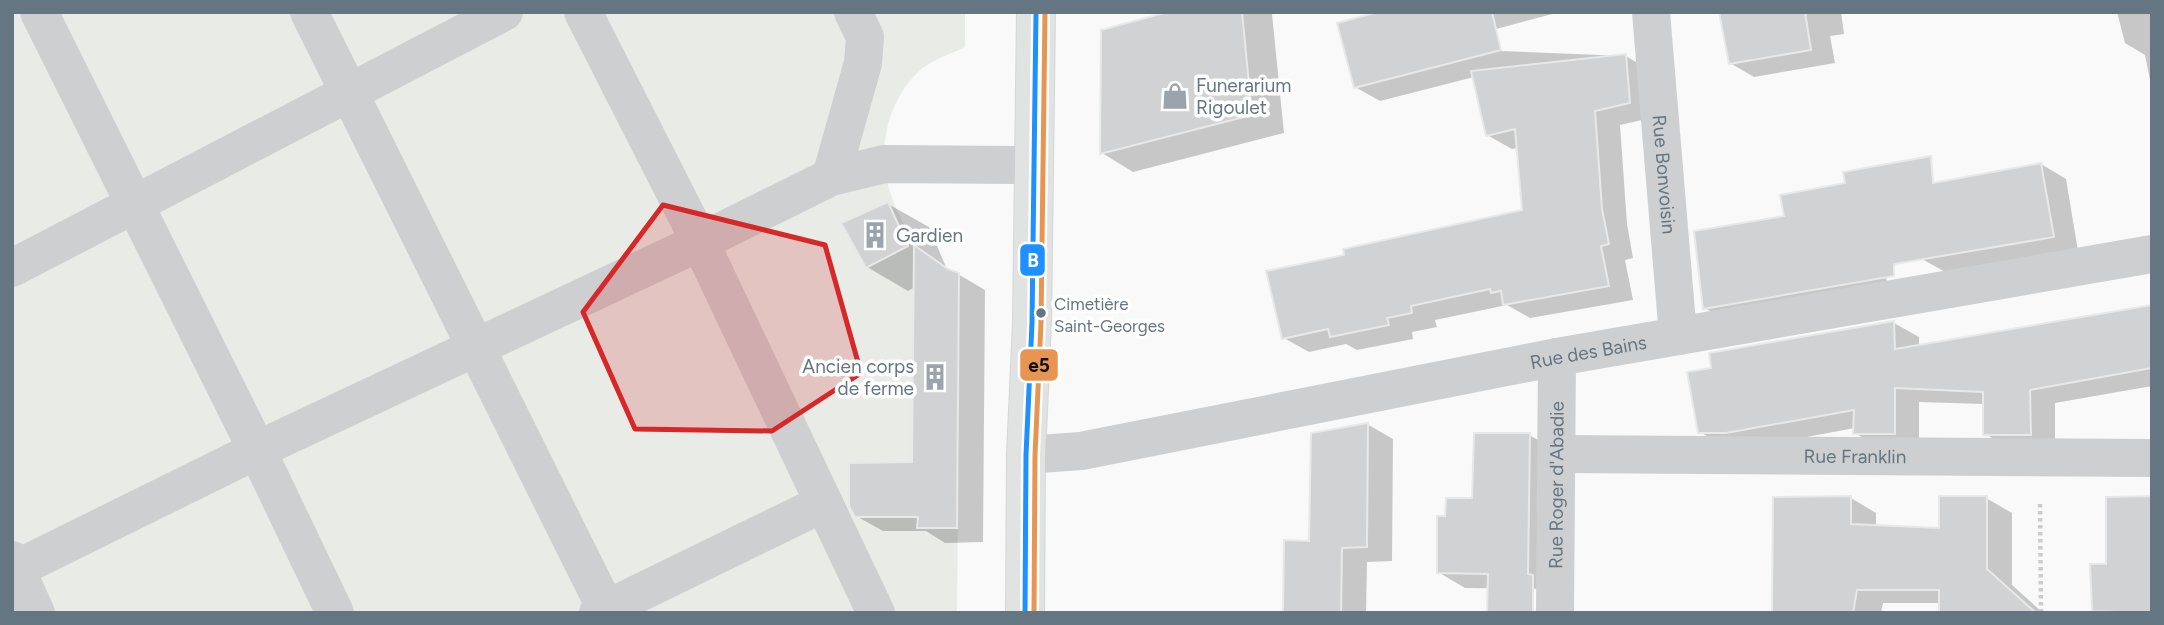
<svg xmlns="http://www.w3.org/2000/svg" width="2164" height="625" font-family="Figtree,sans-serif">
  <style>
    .green { fill: #e8ebe6 }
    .shadow { fill: #0003 }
    .building { fill: #d0d2d3; stroke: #e8e8e8; stroke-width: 2 }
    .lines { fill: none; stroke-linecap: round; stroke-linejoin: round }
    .major-casing { stroke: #d5d6d7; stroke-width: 40 }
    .path { stroke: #cbcccd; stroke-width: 4.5; stroke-dasharray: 3.5 3.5; stroke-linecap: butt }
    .minor { stroke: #cecfd0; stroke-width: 38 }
    .major { stroke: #e1e2e2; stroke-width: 38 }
    .bus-1-casing { stroke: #fff; stroke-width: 10 }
    .bus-2-casing { stroke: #fff; stroke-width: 10 }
    .bus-1 { stroke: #1e90ff; stroke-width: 5 }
    .bus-2 { stroke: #e89554; stroke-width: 5 }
    .marked { fill: #d62828; fill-opacity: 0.2; stroke: #d62828; stroke-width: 5; stroke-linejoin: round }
    .bus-dot { fill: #657683; stroke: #fff; stroke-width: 2.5 }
    .labels { text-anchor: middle; stroke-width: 7; stroke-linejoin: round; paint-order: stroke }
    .bus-label { font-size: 17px; fill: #657683; stroke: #fff; text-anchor: start }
    .poi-label { font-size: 19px; fill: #657683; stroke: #fff; text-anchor: start }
    .street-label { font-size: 19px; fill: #657683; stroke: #fff }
    .line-badge { stroke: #fff; stroke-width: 2.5 }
    .badge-label { font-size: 19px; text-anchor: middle; font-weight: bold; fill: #fff }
    .pale-badge-label { font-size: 19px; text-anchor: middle; font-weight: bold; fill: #111 }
  </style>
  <rect width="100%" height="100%" fill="#f9f9f9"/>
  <!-- green -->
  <path class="green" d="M12 12H965V47C951 54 929 61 918 72 875 115 875 181 908 230 911 236 915 243 920 248 931 259 947 267 960 276L957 613H12Z"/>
  <!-- shadow -->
  <g class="shadow">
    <path d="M1164 12H1269L1272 14 1284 133 1133 172 1102 153 1166 15Z"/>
    <path d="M1385 12H1560L1425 48 1626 56 1651 71 1655 117 1620 125 1627 224 1633 258 1625 260 1633 300 1530 318 1507 305 1435 320 1437 327 1412 332 1413 339 1357 350 1346 344 1309 352 1284 338 1346 256 1524 211 1518 148 1512 149 1487 135 1474 77 1380 101 1355 87Z"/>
    <path d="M1720 12H1841L1844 34 1830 36 1835 63 1754 77 1730 63Z"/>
    <path d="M2117 12H2152V90L2145 55 2125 43Z"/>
    <path d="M2041 164 2066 179 2078 251 1947 273 1922 259Z"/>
    <path d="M1873 199 1889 295 1730 323 1705 308Z"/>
    <path d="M888 204 929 227 946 267 985 290 983 542 945 543 926 531H883L856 516 914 464 915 287 908 291 867 267Z"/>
    <path d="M2152 307V386L2055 403V449L2010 448 1985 434V404L1919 402V448H1880L1855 433V428L1752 447H1725L1700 432 1713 369 1711 354 1894 323 1919 337V347Z"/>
    <path d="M1367 424 1393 439 1392 561 1367 562 1366 613H1285L1311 542Z"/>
    <path d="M1529 435 1556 450 1555 589 1465 588 1438 572 1446 518 1474 500Z"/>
    <path d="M1851 498 1876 513V527L1941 530 1986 498 2012 513V585L2043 613H1941V603H1883L1881 613H1774Z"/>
    <path d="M2092 566H2108L2152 613H2092Z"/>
  </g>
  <!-- building -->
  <g class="building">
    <path d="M1168 12H1242L1252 115 1100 154 1101 30Z"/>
    <path d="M1378 12H1492L1501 50 1354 88 1337 23Z"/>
    <path d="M1719 12H1805L1811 50 1729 64Z"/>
    <path d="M1626 54 1630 103 1595 111 1602 209 1609 244 1601 246 1609 286 1503 305 1501 291 1491 293 1490 289 1411 306 1412 313 1387 318 1389 325 1330 337 1328 329 1282 339 1266 271 1344 255 1343 249 1522 210 1515 129 1486 136 1471 71Z"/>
    <path d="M1931 156 1933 183 2041 163 2054 237 1894 264V276L1703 309 1694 231 1784 216 1780 195 1845 183 1843 172Z"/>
    <path d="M888 202 908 246 866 268 841 223Z"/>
    <path d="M914 245 948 269 959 273 957 528H917L918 517H855L849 506V463L912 462Z"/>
    <path d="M2152 305V368L2030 390 2031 435H1983V392L1895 388V434H1853L1854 410 1726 433H1698L1687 372 1711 368 1709 353 1894 321 1895 349Z"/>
    <path d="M1368 423 1367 547 1342 548 1341 613H1283L1284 540 1309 541 1311 433Z"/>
    <path d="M1474 433H1530L1528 574 1533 575V613H1487L1488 574 1437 573V516H1445L1446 498H1472Z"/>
    <path d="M1851 496V524L1939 528V496H1987V569L2036 613H1939V590H1857L1853 613H1772L1773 497Z"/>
    <path d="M2152 496V613L2092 611 2090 564H2106V497Z"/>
  </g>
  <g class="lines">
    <defs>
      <path id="major" d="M1025 613 1026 455 1032 323 1036 12"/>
    </defs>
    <!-- major casing -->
    <use href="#major" class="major-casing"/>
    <!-- path -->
    <path class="path" d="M2040 504 2041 612"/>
    <!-- minor -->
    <g class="minor">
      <path d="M39 12 257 450 335 613"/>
      <path d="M309 12 608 613"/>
      <path d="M583 12 700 242 876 613"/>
      <path id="s1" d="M1651 12 1678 336"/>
      <path d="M831 177 863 63 865 37 853 12"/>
      <path d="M12 268 504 12"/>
      <path id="s2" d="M1557 454 2152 458"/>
      <path id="s3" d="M1026 455 1081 451 1557 357 2152 254"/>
      <path d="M12 560 36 613"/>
      <path d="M12 571 257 450 700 242 831 177 884 164 1034 165"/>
      <path d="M598 613 824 503"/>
      <path id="s4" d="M1555 613 1557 357"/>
    </g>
    <!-- major -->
    <use href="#major" class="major"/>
    <defs>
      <path id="bus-1" d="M1025 613 1026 455 1032 323 1036 12"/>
      <path id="bus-2" d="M1034 613 1035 455 1041 323 1045 12"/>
    </defs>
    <!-- bus-1 casing -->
    <use href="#bus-1" class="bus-1-casing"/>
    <!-- bus-2 casing -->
    <use href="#bus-2" class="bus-2-casing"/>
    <!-- bus-1 -->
    <use href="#bus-1" class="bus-1"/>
    <!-- bus-2 -->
    <use href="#bus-2" class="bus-2"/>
  </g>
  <!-- marked area -->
  <path class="marked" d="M663 205 825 245 861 373 772 431 635 429 583 312Z"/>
  <!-- icons -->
  <defs>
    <symbol id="shop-bare" viewBox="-9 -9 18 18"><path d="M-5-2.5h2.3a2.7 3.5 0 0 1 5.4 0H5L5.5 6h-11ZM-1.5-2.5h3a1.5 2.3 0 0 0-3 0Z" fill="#99a4ac" stroke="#fff" stroke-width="2.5" paint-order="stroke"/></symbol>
    <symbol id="building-bare" viewBox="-9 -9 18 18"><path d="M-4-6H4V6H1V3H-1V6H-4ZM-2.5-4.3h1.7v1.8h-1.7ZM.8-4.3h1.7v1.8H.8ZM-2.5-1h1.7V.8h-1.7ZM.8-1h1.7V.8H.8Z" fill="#99a4ac" stroke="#fff" stroke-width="2.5" paint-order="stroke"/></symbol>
  </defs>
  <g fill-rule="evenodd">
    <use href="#shop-bare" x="1156" y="77" width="38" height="38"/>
    <use href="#building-bare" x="856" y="216" width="38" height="38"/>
    <use href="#building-bare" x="916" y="358" width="38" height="38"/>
  </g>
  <!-- markers -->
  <circle class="bus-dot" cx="1041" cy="313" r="6"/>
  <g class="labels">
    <!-- bus labels -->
    <g class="bus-label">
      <text x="1054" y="310">Cimetière<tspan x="1054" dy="22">Saint-Georges</tspan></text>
    </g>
    <!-- poi labels -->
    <g class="poi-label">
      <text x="1196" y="92">Funerarium<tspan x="1196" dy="22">Rigoulet</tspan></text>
      <text x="896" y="242">Gardien</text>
      <text x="914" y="373" text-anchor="end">Ancien corps<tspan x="914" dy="22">de ferme</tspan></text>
    </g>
    <!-- street labels -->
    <g class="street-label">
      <text dy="7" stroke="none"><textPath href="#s1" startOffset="163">Rue Bonvoisin</textPath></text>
      <text dy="7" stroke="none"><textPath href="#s3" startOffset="572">Rue des Bains</textPath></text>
      <text dy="7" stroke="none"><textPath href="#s2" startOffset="298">Rue Franklin</textPath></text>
      <text dy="7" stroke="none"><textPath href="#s4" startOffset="128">Rue Roger d'Abadie</textPath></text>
    </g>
  </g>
  <g class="line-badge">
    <rect x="1019" y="243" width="27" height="34" rx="7" fill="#1e90ff"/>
    <rect x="1019" y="348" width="40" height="34" rx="7" fill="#e89554"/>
  </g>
  <g class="badge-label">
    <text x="1033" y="267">B</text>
  </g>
  <g class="pale-badge-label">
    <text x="1039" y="372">e5</text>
  </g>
  <!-- border -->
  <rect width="2164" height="625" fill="none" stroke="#657683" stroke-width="28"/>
</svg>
